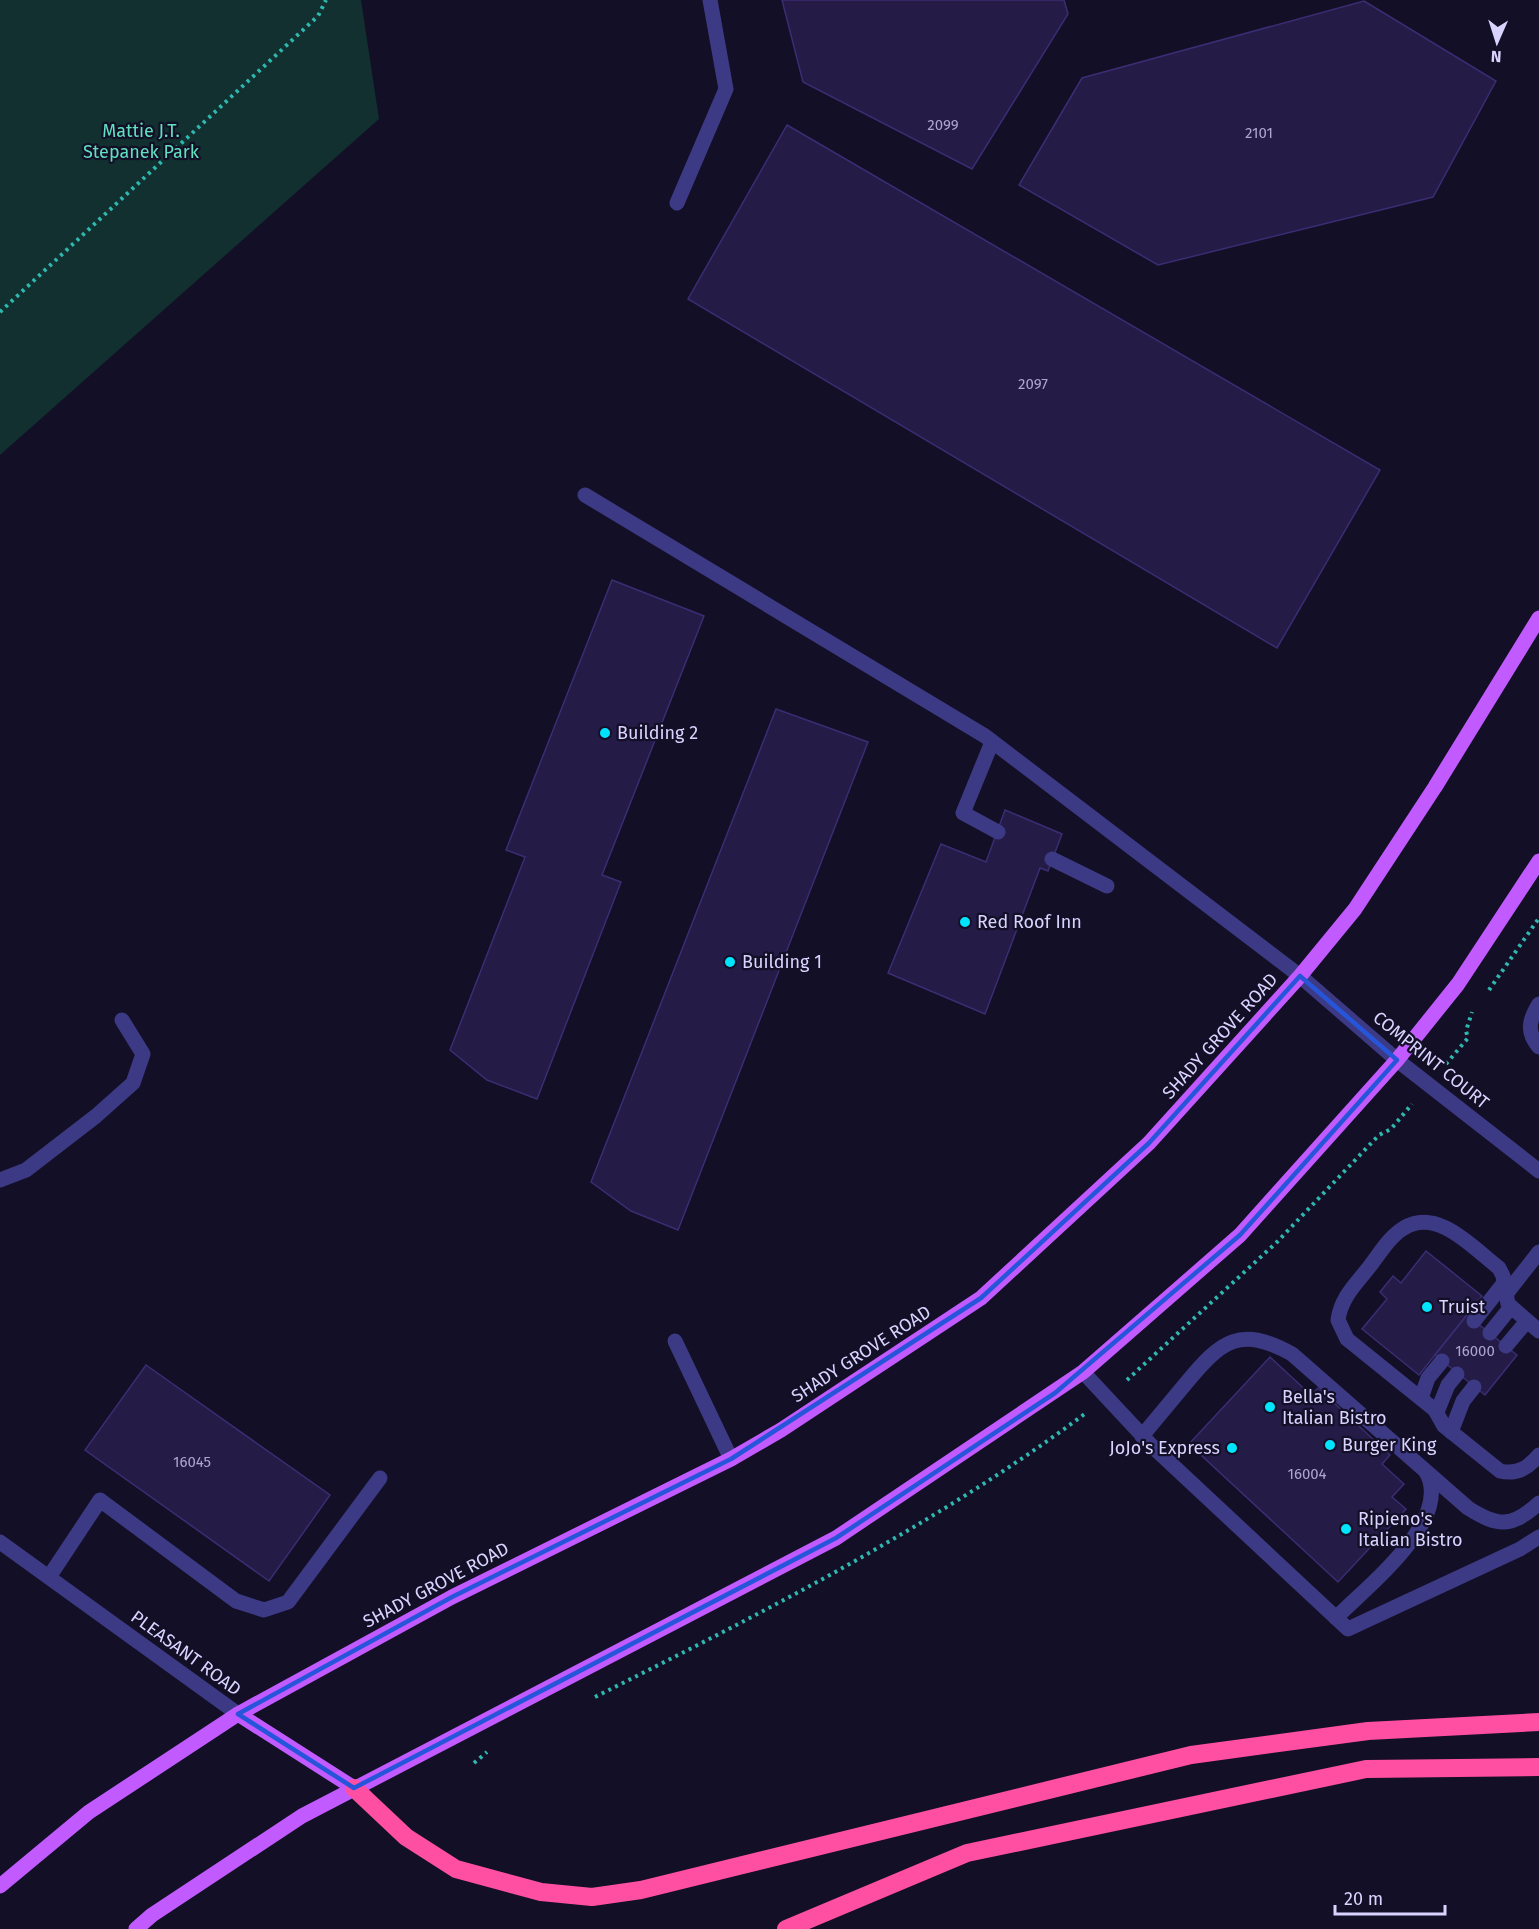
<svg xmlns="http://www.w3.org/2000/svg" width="1539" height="1929" font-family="'Fira Sans',sans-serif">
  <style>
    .green { fill: #12302f }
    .building { fill: #241b47; stroke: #3b2d73; stroke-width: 1.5 }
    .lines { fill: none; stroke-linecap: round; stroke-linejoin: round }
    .path { stroke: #2fb8b0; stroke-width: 4; stroke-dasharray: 3 4.5; stroke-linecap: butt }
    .service { stroke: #3d3a85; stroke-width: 15 }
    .minor { stroke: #3d3a85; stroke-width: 15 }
    .primary { stroke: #c25bff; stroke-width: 15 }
    .motorway { stroke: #ff4fa3; stroke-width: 18 }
    .marked { fill: none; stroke: #2655da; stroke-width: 4.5; stroke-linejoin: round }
    .poi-dot { fill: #00e5ff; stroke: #130f26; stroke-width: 2 }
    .labels { text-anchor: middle; stroke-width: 4.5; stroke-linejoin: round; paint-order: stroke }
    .number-label { font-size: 15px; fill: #aca6d1 }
    .park-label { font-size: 18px; fill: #5fe0c0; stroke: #130f26 }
    .poi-label { font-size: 18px; fill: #d9d4ff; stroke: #130f26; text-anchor: start }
    .street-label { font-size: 18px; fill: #d9d4ff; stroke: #130f26 }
  </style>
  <rect width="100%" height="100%" fill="#130f26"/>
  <!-- green -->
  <path class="green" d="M0 0H361L379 119 0 455Z"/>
  <!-- building -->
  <g class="building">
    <path d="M782 0H1064L1068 14 972 169 803 82Z"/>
    <path d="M1364 1 1496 81 1433 197 1158 265 1019 185 1082 78Z"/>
    <path d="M787 125 1380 470 1277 648 688 299Z"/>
    <path d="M612 580 704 616 602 875 621 882 537 1099 487 1080 450 1050 525 857 506 850Z"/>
    <path d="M776 709 868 742 678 1230 631 1211 591 1182Z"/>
    <path d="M1005 810 1062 834 1048 871 1040 868 985 1014 888 973 941 844 986 862Z"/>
    <path d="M1426 1251 1482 1296 1419 1375 1362 1329 1387 1299 1380 1292 1393 1276 1401 1283Z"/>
    <path d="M1467 1315 1517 1355 1485 1395 1435 1355Z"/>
    <path d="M1270 1357 1311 1395 1318 1388 1390 1455 1382 1464 1404 1484 1392 1497 1406 1509 1338 1582 1189 1444Z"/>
    <path d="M146 1365 330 1495 269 1581 85 1450Z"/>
  </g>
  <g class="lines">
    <!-- path -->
    <g class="path">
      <path d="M0 312 318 16 326 0"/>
      <path d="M1489 990 1539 918"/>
      <path d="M1446 1064 1468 1038 1466 1031 1472 1012"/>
      <path d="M1127 1380 1277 1242 1379 1135 1391 1129 1412 1104"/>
      <path d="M595 1697C764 1612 934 1526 1086 1413"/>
      <path d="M474 1763 487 1752"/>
    </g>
    <!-- service -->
    <g class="service">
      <path d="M677 203 726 89 710 0"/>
      <path d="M585 495 985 736 1300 976"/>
      <path d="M992 742 963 813 998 832"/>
      <path d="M1052 859 1107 886"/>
      <path d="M1539 1004C1529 1020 1526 1032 1539 1047"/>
      <path d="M0 1180 26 1170 96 1116 133 1083 143 1054 122 1020"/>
      <path d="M1506 1294 1539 1252"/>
      <path d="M1474 1321 1504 1283"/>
      <path d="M1539 1331 1508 1304 1503 1276 1499 1268C1474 1249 1438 1207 1404 1228 1390 1236 1380 1253 1370 1266 1357 1283 1341 1297 1338 1320L1347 1339 1435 1410 1444 1426 1500 1471C1517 1475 1528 1468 1539 1455"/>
      <path d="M1490 1333 1511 1307"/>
      <path d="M675 1341 731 1459"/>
      <path d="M1506 1346 1527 1321"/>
      <path d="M1083 1372 1152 1446 1348 1629 1520 1549 1539 1537"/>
      <path d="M1421 1398 1428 1378 1442 1361"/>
      <path d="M1437 1412 1448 1385 1457 1374"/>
      <path d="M1451 1432 1463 1401 1474 1387"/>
      <path d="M1142 1436C1157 1418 1172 1400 1187 1382 1221 1341 1240 1325 1292 1354L1468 1508C1498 1527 1512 1528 1539 1503"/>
      <path d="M49 1577 100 1500 236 1601 264 1610 288 1602 380 1478"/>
      <path d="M1336 1618C1366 1587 1454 1520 1426 1472"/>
    </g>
    <!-- minor -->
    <g class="minor">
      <path d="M1300 976 1397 1060 1539 1171"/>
      <path d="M0 1542 238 1714"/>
    </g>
    <!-- primary -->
    <g class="primary">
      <path d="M238 1714 354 1788"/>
      <path d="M0 1886 89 1812 238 1714 452 1597 731 1459 781 1430 981 1298 1149 1143 1300 976 1355 909 1435 787 1539 618"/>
      <path d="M136 1929 152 1915 302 1816 836 1538 1083 1372 1240 1235 1397 1060 1458 984 1539 861"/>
    </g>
    <!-- motorway -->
    <g class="motorway">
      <path d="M354 1788 406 1837 456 1869 541 1892 592 1897 641 1890 1191 1755 1368 1731 1539 1722"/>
      <path d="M786 1929 967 1853 1366 1769 1539 1767"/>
    </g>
  </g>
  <!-- marked area -->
  <path class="marked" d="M1300 976 1397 1060 1240 1235 1055 1393 836 1538 354 1788 238 1714 452 1597 731 1459 981 1298 1149 1143Z"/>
  <!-- markers -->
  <g class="poi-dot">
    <circle cx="605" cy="733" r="6"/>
    <circle cx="965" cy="922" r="6"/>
    <circle cx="730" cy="962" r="6"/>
    <circle cx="1427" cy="1307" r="6"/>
    <circle cx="1270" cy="1407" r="6"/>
    <circle cx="1330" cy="1445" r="6"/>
    <circle cx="1232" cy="1448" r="6"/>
    <circle cx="1346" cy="1529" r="6"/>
  </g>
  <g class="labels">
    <!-- number labels -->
    <g class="number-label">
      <text x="943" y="130">2099</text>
      <text x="1259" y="138">2101</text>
      <text x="1033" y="389">2097</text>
      <text x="1475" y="1356">16000</text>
      <text x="192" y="1467">16045</text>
      <text x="1307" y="1479">16004</text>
    </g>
    <!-- park labels -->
    <g class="park-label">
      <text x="141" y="137">Mattie J.T.<tspan x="141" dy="21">Stepanek Park</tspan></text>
    </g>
    <!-- poi labels -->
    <g class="poi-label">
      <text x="617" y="739">Building 2</text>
      <text x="977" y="928">Red Roof Inn</text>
      <text x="742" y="968">Building 1</text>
      <text x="1439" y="1313">Truist</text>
      <text x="1282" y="1403">Bella's<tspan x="1282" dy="21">Italian Bistro</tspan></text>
      <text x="1342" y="1451">Burger King</text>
      <text x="1220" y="1454" text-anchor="end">JoJo's Express</text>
      <text x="1358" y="1525">Ripieno's<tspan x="1358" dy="21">Italian Bistro</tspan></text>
    </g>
    <!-- street labels -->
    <g class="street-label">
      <text transform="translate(1220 1036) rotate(-48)" y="6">SHADY GROVE ROAD</text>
      <text transform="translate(1431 1060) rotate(39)" y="6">COMPRINT COURT</text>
      <text transform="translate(861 1354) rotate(-33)" y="6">SHADY GROVE ROAD</text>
      <text transform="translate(436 1585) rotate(-28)" y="6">SHADY GROVE ROAD</text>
      <text transform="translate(186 1653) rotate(36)" y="6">PLEASANT ROAD</text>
    </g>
  </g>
  <!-- north arrow -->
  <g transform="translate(1497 42) rotate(183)" stroke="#130f26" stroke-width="4.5" paint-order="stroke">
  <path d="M0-4.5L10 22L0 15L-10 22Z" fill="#d9d4ff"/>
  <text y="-9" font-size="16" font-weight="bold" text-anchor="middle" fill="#d9d4ff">N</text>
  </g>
  <!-- scale -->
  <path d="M1335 1905v9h110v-9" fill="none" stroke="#d9d4ff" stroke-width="3"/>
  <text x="1344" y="1905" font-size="18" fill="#d9d4ff" stroke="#130f26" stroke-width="4.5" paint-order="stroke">20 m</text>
</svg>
